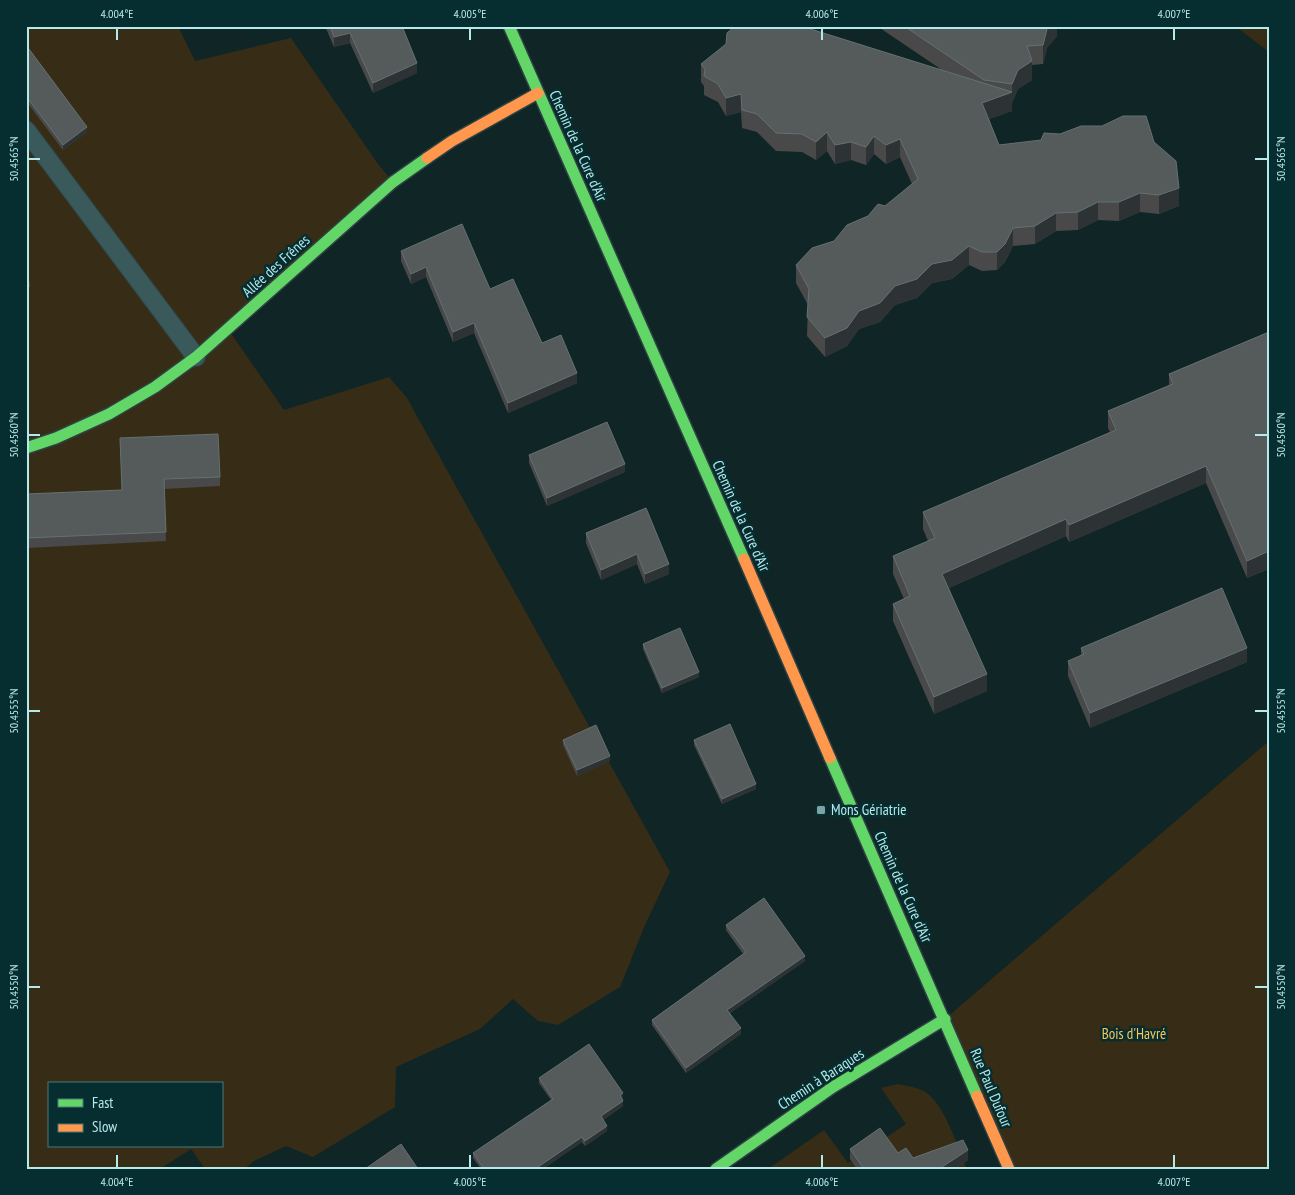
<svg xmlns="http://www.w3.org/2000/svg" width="1295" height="1195" font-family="'PT Sans Narrow',sans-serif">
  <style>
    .green { fill: #372d16; fill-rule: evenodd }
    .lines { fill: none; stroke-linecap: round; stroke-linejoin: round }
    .lane-casing { stroke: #2e4243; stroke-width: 20 }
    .fast-casing { stroke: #2e4243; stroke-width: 14 }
    .slow-casing { stroke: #2e4243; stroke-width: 14 }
    .lane { stroke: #3a595a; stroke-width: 18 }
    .fast { stroke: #63d668; stroke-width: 11 }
    .slow { stroke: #ff974d; stroke-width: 11 }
    .wall { fill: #49494a }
    .shaded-wall { fill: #2d3334 }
    .building { fill: #555a5b; stroke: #647172 }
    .ticks { fill: none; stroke: #b6e9eb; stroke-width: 2 }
    .poi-dot { fill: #7ca4a6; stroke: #062d2f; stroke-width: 2 }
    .labels { text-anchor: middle; stroke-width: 5; stroke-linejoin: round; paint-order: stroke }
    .street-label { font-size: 15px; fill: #b6e9eb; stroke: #062d2f }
    .poi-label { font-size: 15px; fill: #b6e9eb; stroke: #062d2f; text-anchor: start }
    .park-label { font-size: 15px; fill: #fdc258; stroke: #062d2f }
    .neatline { fill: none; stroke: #b6e9eb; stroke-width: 2 }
    .ticks-label { font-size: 12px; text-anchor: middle; fill: #b6e9eb }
  </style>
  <rect width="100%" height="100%" fill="#0f2526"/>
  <!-- green -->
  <g class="green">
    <path d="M26 26H178L195 61 291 38 378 164 393 182 228 329 284 410 389 377 407 398 670 872 645 925 620 987 558 1025 538 1021 513 999 480 1029 396 1067 395 1107 313 1157 286 1146 254 1161 244 1169H205L191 1149 160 1169H26ZM49 1084H221V1146H49Z"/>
    <path d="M1235 26H1269V52Z"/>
    <path d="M1269 741V1169H1009L945 1019Z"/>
    <path d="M898 1084C906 1086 916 1087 924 1091 945 1104 957 1146 967 1169H768L824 1130 848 1163 906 1124 881 1088Z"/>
  </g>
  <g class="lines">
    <defs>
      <path id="lane" d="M26 130 196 357"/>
      <g id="fast">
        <path d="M509 26 744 559"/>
        <path d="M26 448 56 438 109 414 155 387 196 357 393 182 427 158"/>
        <path d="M830 758 977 1096"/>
        <path d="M716 1169 833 1087 945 1019"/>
      </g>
      <g id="slow">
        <path d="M427 158 452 141 538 93"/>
        <path d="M744 559 830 758"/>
        <path d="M977 1096 1009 1169"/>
      </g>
    </defs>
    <!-- lane casing -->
    <use href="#lane" class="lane-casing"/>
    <!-- fast casing -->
    <use href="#fast" class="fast-casing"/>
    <!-- slow casing -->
    <use href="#slow" class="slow-casing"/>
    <!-- lane -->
    <use href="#lane" class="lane"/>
    <!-- fast -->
    <use href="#fast" class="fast"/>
    <!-- slow -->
    <use href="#slow" class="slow"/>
  </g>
  <!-- wall -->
  <g class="wall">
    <path d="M325 26H402L417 73 373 93 350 43 334 47Z"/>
    <path d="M877 26H1057V36L1047 48 1043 64 1032 65V80L1018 89 1012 103V111L989 119 999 145 1154 142 1179 206 1159 214 1140 212 1119 221 1098 220 1078 230 1056 231 1035 244 1013 246 1005 262 997 270 982 271 969 265 952 279 932 283 917 298 895 305 880 322 859 329 847 346 825 357 807 336 808 305 796 283V265L834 241 868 216 885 206 912 184 900 157 886 164 874 154 866 165 851 160 835 164 827 151 816 160 802 152 776 151 757 132 742 128 741 112 726 116 718 102 704 95V86L701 82V64L942 70Z"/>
    <path d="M26 45 87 132 63 150 26 101Z"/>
    <path d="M26 236 29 287V297H26Z"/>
    <path d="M401 251 490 289 542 343 577 383 508 413 474 333 453 342 426 277 411 284 401 261Z"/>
    <path d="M1269 332V569L1247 578 1206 483 1069 542 1066 536 949 588 987 691 934 714 893 621V604L904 599 893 574V556L928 541 923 529V512L1110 432 1108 428V411L1169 385V374Z"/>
    <path d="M120 438 220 477V486L164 489 166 541 27 548 28 587 26 588V494L122 490Z"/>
    <path d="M529 455 625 472 547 506 529 463Z"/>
    <path d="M646 508 669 574 645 584 637 564 601 580 586 543V533Z"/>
    <path d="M643 644 699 677 662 693 643 649Z"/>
    <path d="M1081 648 1247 662 1090 728 1068 676V661L1081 656Z"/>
    <path d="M563 740 610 761 577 776 563 745Z"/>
    <path d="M694 740 756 789 722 804 694 745Z"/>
    <path d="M726 925 805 961 730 1013 741 1034 686 1073 652 1025V1020L743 954 726 930Z"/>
    <path d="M539 1078 623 1098 622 1099 623 1106 603 1120 607 1131 585 1146 582 1142 543 1169H481L473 1158V1153L551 1100 539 1083Z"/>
    <path d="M850 1149 898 1153 913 1158 968 1160 955 1169H857L850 1159Z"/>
  </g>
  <!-- shaded-wall -->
  <g class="shaded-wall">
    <path d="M1049 26H1057V36L1047 48 1043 64V45L1047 29Z"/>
    <path d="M350 33V43L334 47V37Z"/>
    <path d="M1032 61V80L1018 89 1012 103V111L982 122V103L1012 93V84L1018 70Z"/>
    <path d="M417 63V73L373 93V83Z"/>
    <path d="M741 94V112L726 116V98Z"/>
    <path d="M87 127V132L63 150V145Z"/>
    <path d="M827 132V151L816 160V142Z"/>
    <path d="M874 136V154L866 165V147Z"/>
    <path d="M900 139V157L886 164V145Z"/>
    <path d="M851 142V160L835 164V145Z"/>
    <path d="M1179 188V206L1159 214V195Z"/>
    <path d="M1140 193V212L1119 221V202Z"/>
    <path d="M1098 202V220L1078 230V212Z"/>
    <path d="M1056 213V231L1035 244V226Z"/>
    <path d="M1013 228V246L1005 262 997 270V252Z"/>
    <path d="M969 246V265L952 279 932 283 917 298 895 305 880 322 859 329 847 346 825 357V338L859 311 895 286 932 264Z"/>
    <path d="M426 267V277L411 284V274Z"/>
    <path d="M474 323V333L453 342V332Z"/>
    <path d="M577 373V383L508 413V403Z"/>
    <path d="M625 464V472L547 506V498Z"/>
    <path d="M1206 466V483L1069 542V525Z"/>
    <path d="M1066 519V536L942 591V574Z"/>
    <path d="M1269 551V569L1247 578V561Z"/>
    <path d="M637 554V564L601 580V570Z"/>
    <path d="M669 564V574L645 584V574Z"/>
    <path d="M1247 648V662L1090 728V713Z"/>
    <path d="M699 672V677L662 693V688Z"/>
    <path d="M987 674V691L934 714V697Z"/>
    <path d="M610 756V761L577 776V770Z"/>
    <path d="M756 784V789L722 804V799Z"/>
    <path d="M805 956V961L727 1015V1010Z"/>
    <path d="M741 1028V1034L686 1073V1068Z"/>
    <path d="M623 1093V1098L620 1100V1095Z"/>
    <path d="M623 1101V1106L601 1121V1116Z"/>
    <path d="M607 1126V1131L585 1146V1141Z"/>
    <path d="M582 1137V1142L543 1169H535Z"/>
    <path d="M968 1150V1160L955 1169H939Z"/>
  </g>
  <!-- building -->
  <g class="building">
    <path d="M330 26H402L417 63 373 83 350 33 334 37Z"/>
    <path d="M735 26H801L1012 92 982 103 999 145 1041 140 1044 133 1060 134 1081 126H1102L1123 116H1146L1154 142 1176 161 1179 188 1159 195 1140 193 1119 202H1098L1078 212 1056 213 1035 226 1013 228 1005 244 997 252H982L969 246 952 260 932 264 917 279 895 286 880 303 859 311 847 328 825 338 807 317 809 289 796 265 812 248 834 241 847 225 868 216 878 204 885 206 918 179 900 139 886 145 874 136 866 147 851 142 835 145 827 132 816 142 802 134 776 133 757 114 742 110 741 94 726 98 718 84 704 76 705 69 701 64 726 44 727 33Z"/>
    <path d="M904 26H1049L1047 29 1043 45 1027 46 1032 61 1018 70 1012 84 984 80Z"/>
    <path d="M26 45 87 127 63 145 26 96Z"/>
    <path d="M462 224 490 289 513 279 542 343 561 335 577 373 508 403 474 323 453 332 426 267 411 274 401 251Z"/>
    <path d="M26 236 29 287 26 288Z"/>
    <path d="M1269 332V551L1247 561 1206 466 1069 525 1066 519 942 574 987 674 934 697 893 604 910 596 893 556 935 538 923 512 1116 430 1108 411 1173 384 1169 374Z"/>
    <path d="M607 422 625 464 547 498 529 455Z"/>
    <path d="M218 434 220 477 164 479 166 532 26 538V494L122 490 120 438Z"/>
    <path d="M646 508 669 564 645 574 637 554 601 570 586 533Z"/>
    <path d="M26 537 28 578H26Z"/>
    <path d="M1222 588 1247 648 1090 713 1068 661 1084 654 1081 648Z"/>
    <path d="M680 628 699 672 662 688 643 644Z"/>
    <path d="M730 724 756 784 722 799 694 740Z"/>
    <path d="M596 725 610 756 577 770 563 740Z"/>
    <path d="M764 898 805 956 727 1010 741 1028 686 1068 652 1020 746 952 726 925Z"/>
    <path d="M589 1044 623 1093 620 1095 623 1101 601 1116 607 1126 585 1141 582 1137 535 1169H484L473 1153 553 1099 539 1078Z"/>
    <path d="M880 1128 898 1153 906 1148 913 1158 963 1140 968 1150 939 1169H864L850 1149Z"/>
    <path d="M401 1144 418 1169H365Z"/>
  </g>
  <!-- ticks -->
  <path class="ticks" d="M117 28V40M470 28V40M822 28V40M1174 28V40M28 159H40M1255 159H1268M28 435H40M1255 435H1268M28 711H40M1255 711H1268M28 987H40M1255 987H1268M117 1155V1168M470 1155V1168M822 1155V1168M1174 1155V1168"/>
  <!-- markers -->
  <rect class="poi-dot" x="816" y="805" width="10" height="10" rx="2.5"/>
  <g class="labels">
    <!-- street labels -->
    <g class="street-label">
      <text transform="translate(578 146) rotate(66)" y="5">Chemin de la Cure d'Air</text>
      <text transform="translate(276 266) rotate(-42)" y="5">Allée des Frênes</text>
      <text transform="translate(741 516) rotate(66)" y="5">Chemin de la Cure d'Air</text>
      <text transform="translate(903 887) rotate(66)" y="5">Chemin de la Cure d'Air</text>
      <text transform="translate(821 1079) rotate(-33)" y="5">Chemin à Baraques</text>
      <text transform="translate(991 1088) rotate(67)" y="5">Rue Paul Dufour</text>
    </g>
    <!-- poi labels -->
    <g class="poi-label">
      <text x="831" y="815">Mons Gériatrie</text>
    </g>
    <!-- park labels -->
    <g class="park-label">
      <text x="1134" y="1039">Bois d'Havré</text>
    </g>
  </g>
  <!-- border -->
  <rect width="1295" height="1195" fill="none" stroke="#062d2f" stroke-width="55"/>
  <!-- legend -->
  <rect x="48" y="1082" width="175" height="65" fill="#062d2f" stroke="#4c787a"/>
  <rect x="58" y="1099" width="25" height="8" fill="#63d668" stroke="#4c787a"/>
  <text x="92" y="1108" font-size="15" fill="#b6e9eb">Fast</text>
  <rect x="58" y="1124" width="25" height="8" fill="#ff974d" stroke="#4c787a"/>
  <text x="92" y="1132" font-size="15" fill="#b6e9eb">Slow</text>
  <rect x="28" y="28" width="1240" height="1140" class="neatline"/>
  <g class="ticks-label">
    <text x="117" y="18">4.004°E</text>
    <text x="470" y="18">4.005°E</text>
    <text x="822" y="18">4.006°E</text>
    <text x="1174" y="18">4.007°E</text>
    <text transform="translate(14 159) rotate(-90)" y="4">50.4565°N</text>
    <text transform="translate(1281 159) rotate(-90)" y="4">50.4565°N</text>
    <text transform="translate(14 435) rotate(-90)" y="4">50.4560°N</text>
    <text transform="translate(1281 435) rotate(-90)" y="4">50.4560°N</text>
    <text transform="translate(14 711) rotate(-90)" y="4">50.4555°N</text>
    <text transform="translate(1281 711) rotate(-90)" y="4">50.4555°N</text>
    <text transform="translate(14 987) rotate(-90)" y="4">50.4550°N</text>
    <text transform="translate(1281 987) rotate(-90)" y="4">50.4550°N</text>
    <text x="117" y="1186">4.004°E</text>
    <text x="470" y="1186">4.005°E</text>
    <text x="822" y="1186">4.006°E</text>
    <text x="1174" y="1186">4.007°E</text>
  </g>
</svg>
